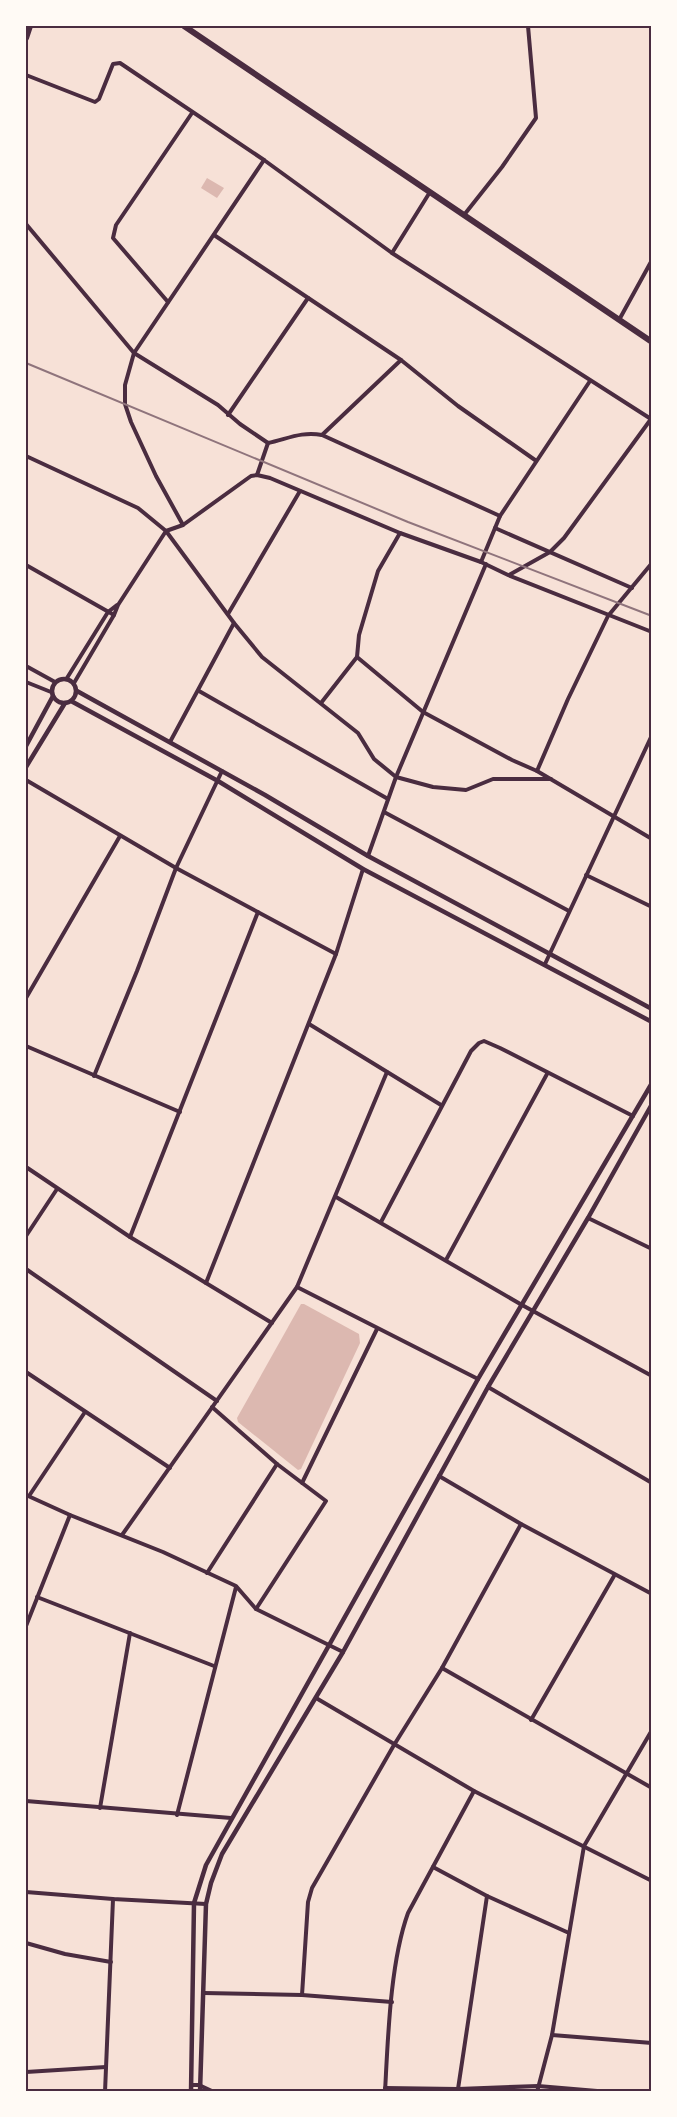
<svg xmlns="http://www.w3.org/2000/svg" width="677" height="2117" font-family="'Varela Round',sans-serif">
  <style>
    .water { fill: #dcb8b0 }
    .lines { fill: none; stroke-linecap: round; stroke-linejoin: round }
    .minor { stroke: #4a2c40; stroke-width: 4 }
    .tertiary { stroke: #4a2c40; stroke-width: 4.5 }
    .primary { stroke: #4a2c40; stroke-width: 6 }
    .rail { stroke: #8f747c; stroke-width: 2 }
    .neatline { fill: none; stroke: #4a2c40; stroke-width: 2 }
  </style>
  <rect width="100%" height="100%" fill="#f7e1d7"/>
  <!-- water -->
  <g class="water">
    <path d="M207 178 224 188 217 198 201 188Z"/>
    <path d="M301 1304H304L359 1334 360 1343 301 1469 298 1470 238 1422 237 1418Z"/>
  </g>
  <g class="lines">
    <!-- minor -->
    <g class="minor">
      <path d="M26 75 95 102 99 99 113 64 120 63 264 160 392 253 651 419"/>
      <path d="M464 215 502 167 536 118 528 26"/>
      <path d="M26 224 134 353 218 405 240 424 268 443C287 439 302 431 322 435L500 516"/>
      <path d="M214 235 401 360 458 406 535 460"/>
      <path d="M392 253 430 192"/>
      <path d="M168 302 113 238 116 225 192 113"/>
      <path d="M619 320 652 260"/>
      <path d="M228 415 308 298"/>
      <path d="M322 435 401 360"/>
      <path d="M26 456 138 508 166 531 234 623 262 657 358 733 374 759 396 777 433 787 466 790 493 779H551"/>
      <path d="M257 475 268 443"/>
      <path d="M183 525 156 476 131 422 125 404V385L134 353 264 160"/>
      <path d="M495 528 632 588"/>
      <path d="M481 562 500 516 590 381"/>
      <path d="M26 565 114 615"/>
      <path d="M509 575 550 552 564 538 651 419"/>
      <path d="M228 614 300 491"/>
      <path d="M357 657 423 712 512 760 537 771 652 839"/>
      <path d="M26 666 55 682"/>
      <path d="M67 678 108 612 117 605"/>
      <path d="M26 682 51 692"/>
      <path d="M74 683 114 615 118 605 166 531 183 525 251 476 257 475 270 478 400 533 481 562 508 575 652 632"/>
      <path d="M199 691 388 799"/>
      <path d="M321 703 357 657 359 635 378 571 400 533"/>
      <path d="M170 742 234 623"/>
      <path d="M537 771 568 699 608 616 652 563"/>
      <path d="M26 780 176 868 336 954"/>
      <path d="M384 812 569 911"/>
      <path d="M368 856 396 777 486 564"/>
      <path d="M586 875 652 907"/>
      <path d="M545 964 652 735"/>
      <path d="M26 998 120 836"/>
      <path d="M309 1024 441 1105"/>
      <path d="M26 1046 180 1112"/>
      <path d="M94 1076 137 971 176 868 222 771"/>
      <path d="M26 1167 130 1237 272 1323"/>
      <path d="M336 1197 522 1305 652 1376"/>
      <path d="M588 1218 652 1249"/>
      <path d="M381 1222 471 1051 479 1043 484 1041 500 1048 633 1116"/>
      <path d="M26 1236 57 1189"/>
      <path d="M130 1237 258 912"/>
      <path d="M446 1260 547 1074"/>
      <path d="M26 1269 217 1401"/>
      <path d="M206 1283 336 954 363 869"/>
      <path d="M297 1287 478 1379"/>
      <path d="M26 1372 170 1468"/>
      <path d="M488 1387 652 1483"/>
      <path d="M212 1407 277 1464 326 1501 256 1609"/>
      <path d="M439 1476 521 1524 652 1594"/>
      <path d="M302 1483 377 1329"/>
      <path d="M26 1495 70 1515 163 1552 236 1586 256 1609 343 1652"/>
      <path d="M29 1496 85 1412"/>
      <path d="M122 1535 297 1287 387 1072"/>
      <path d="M207 1573 277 1464"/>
      <path d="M37 1597 214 1666"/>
      <path d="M26 1626 70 1515"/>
      <path d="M442 1668 652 1788"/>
      <path d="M316 1698 474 1791 652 1881"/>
      <path d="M531 1720 614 1576"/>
      <path d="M26 1801 231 1818"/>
      <path d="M100 1808 130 1633"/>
      <path d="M177 1815 236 1587"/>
      <path d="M433 1867 487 1896 569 1933"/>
      <path d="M26 1892 113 1899 206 1904"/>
      <path d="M26 1943 65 1954 111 1962"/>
      <path d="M204 1993 302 1995 392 2002"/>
      <path d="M302 1995 308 1902 312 1888 394 1745 442 1668 521 1524"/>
      <path d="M552 2035 652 2043"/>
      <path d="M26 2072 106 2067"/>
      <path d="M191 2085H199L214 2092"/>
      <path d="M385 2088 458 2089 538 2086 609 2092"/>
      <path d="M458 2089 487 1896"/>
      <path d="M105 2092 113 1899"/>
      <path d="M385 2092C388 2038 390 1963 408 1913L474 1791"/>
      <path d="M537 2092 552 2035 584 1846 652 1730"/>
    </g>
    <!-- tertiary -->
    <g class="tertiary">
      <circle cx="64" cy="691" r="12"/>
      <path d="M77 691 265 795 368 856 652 1009"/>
      <path d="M71 701 218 781 363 869 652 1022"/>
      <path d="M26 746 53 696"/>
      <path d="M26 767 65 703"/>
      <path d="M191 2092 194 1903 206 1865 478 1379 652 1083"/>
      <path d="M200 2092 206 1904 211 1883 222 1854 343 1652 488 1387 588 1218 652 1104"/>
    </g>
    <!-- primary -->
    <g class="primary">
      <path d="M184 26 652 342"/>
      <path d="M26 38 30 26"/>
    </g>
    <!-- rail -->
    <path class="rail" d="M26 363 408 522 652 616"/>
  </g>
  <!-- border -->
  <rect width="677" height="2117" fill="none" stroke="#fffaf5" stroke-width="54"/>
  <rect x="27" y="27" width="623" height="2063" class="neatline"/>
</svg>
